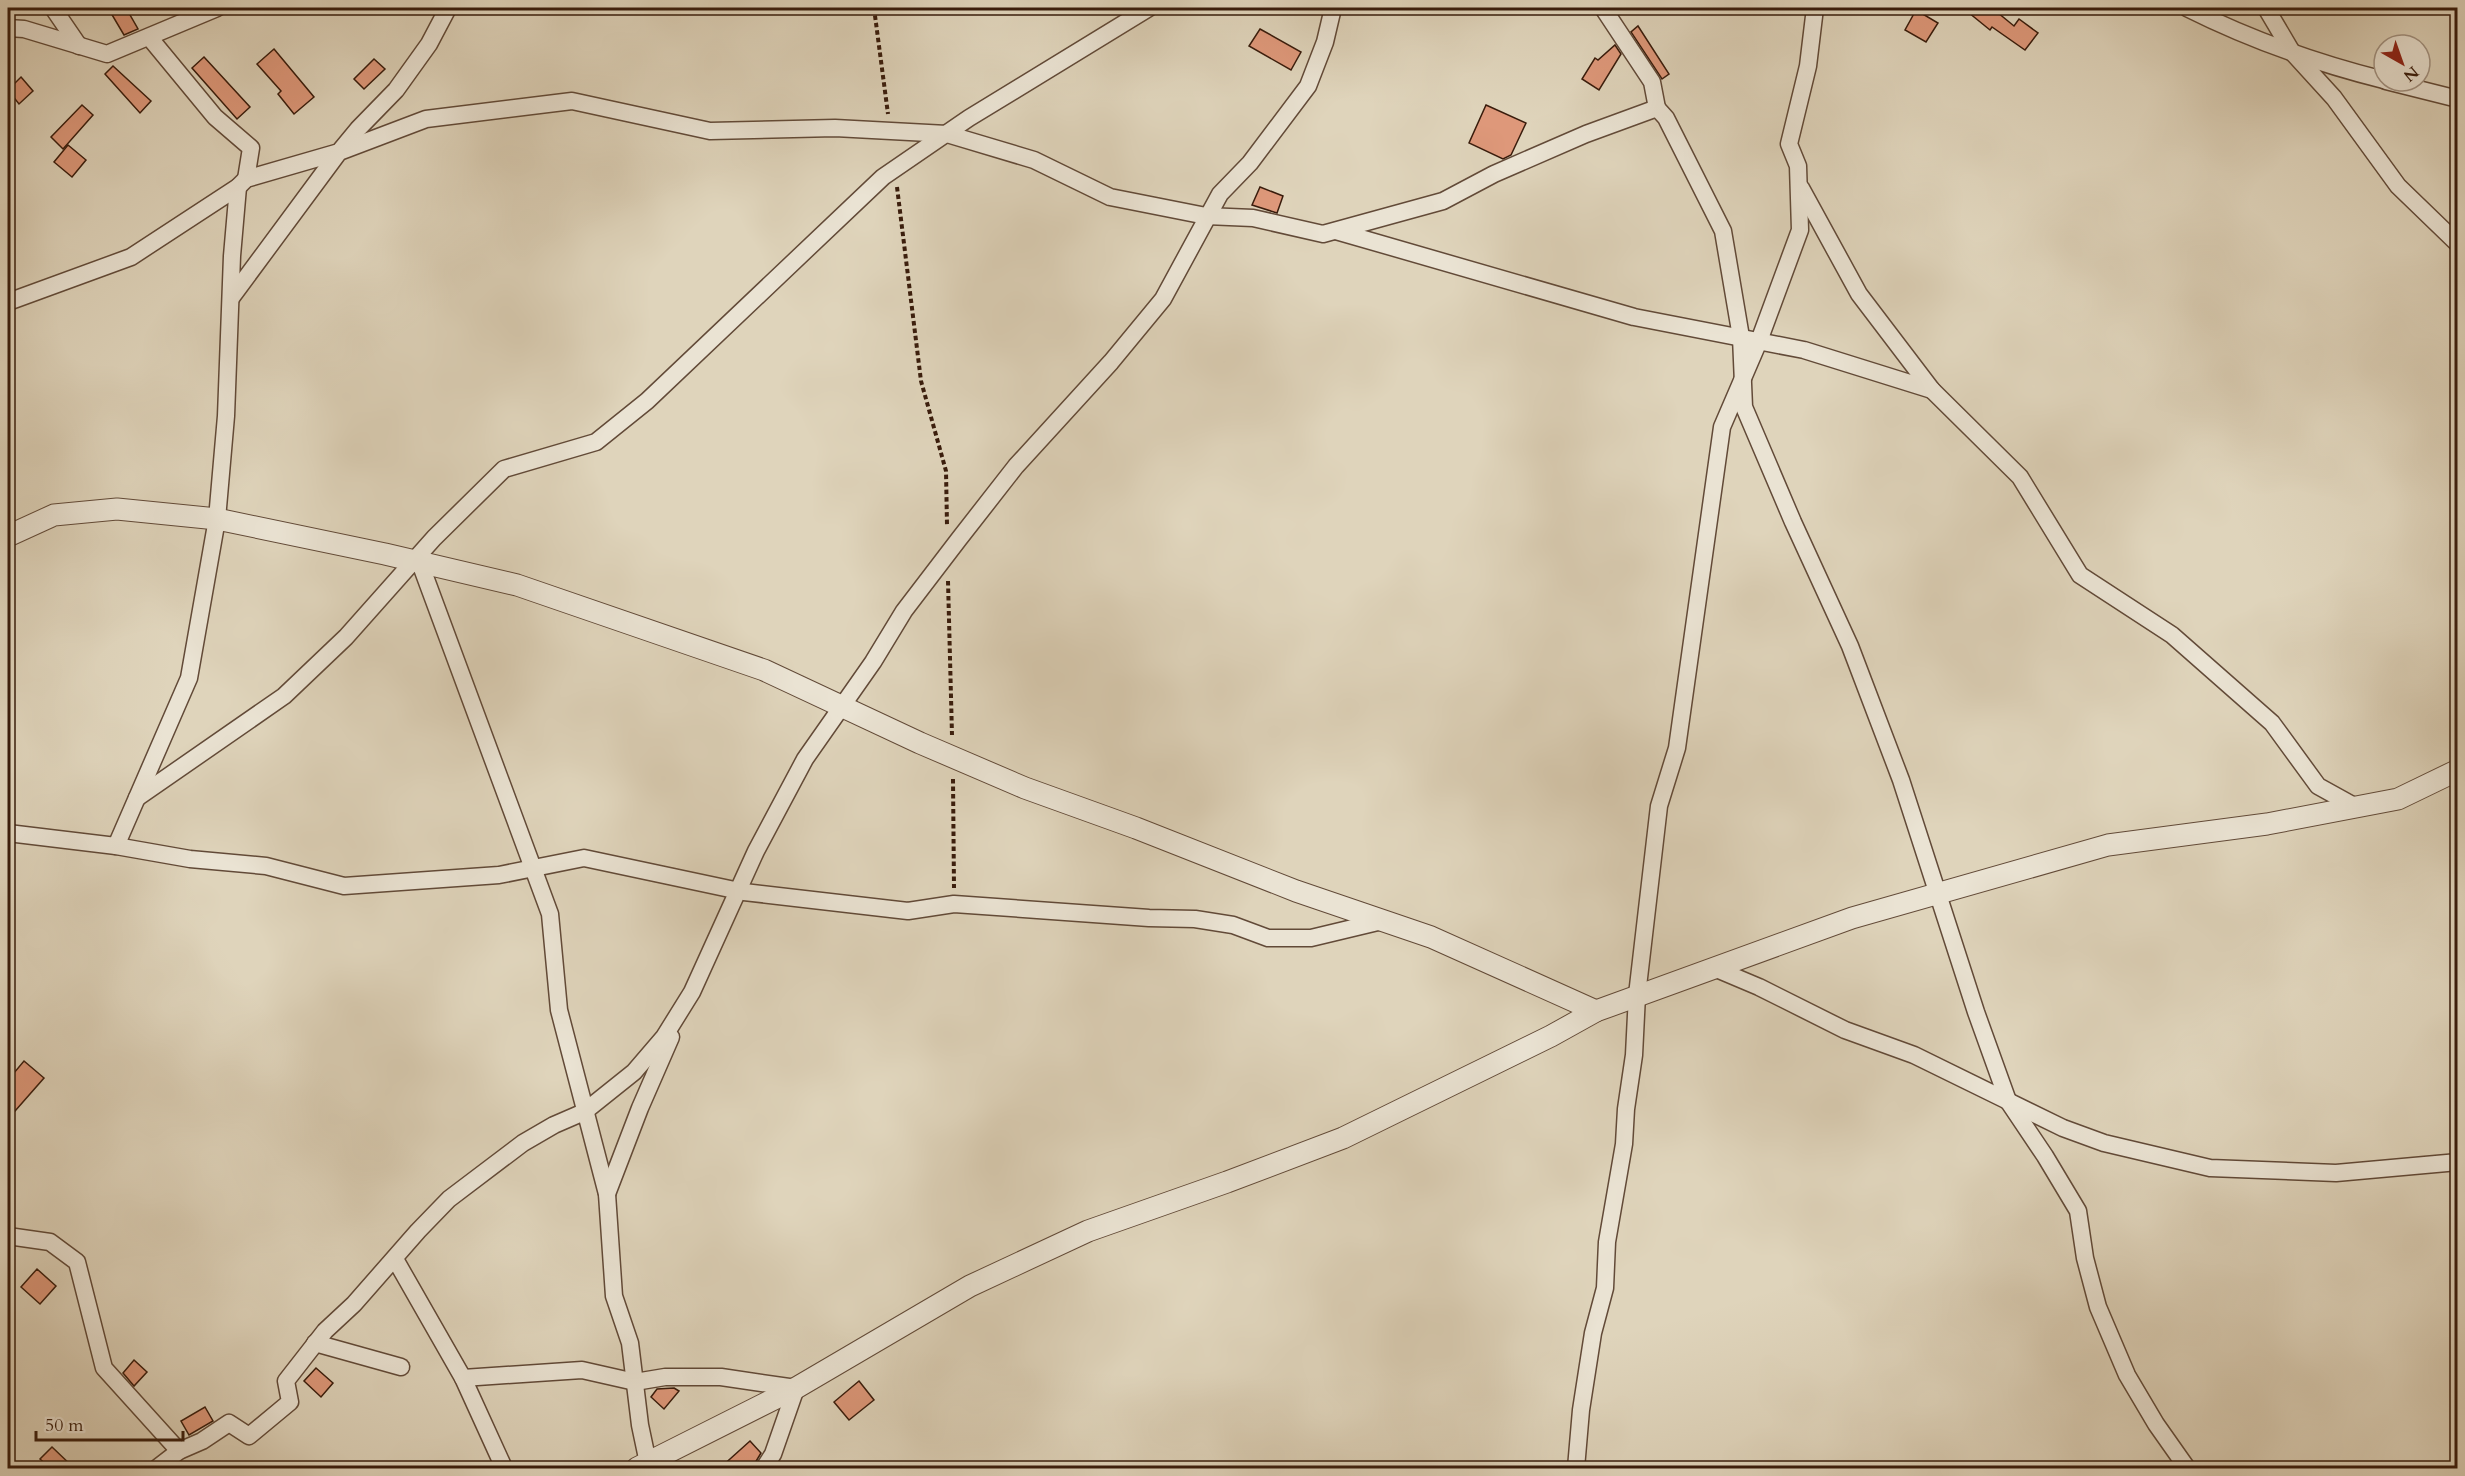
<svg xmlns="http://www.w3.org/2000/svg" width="2465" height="1476" font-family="Cardo,serif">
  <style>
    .building { fill: #de987a; stroke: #391c0c; stroke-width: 1.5 }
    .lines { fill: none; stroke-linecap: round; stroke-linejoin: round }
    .minor-casing { stroke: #624a38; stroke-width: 19 }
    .tertiary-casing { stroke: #624a38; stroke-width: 23 }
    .path { stroke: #391c0c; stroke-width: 4; stroke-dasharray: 4.5 3; stroke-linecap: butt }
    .minor { stroke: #eae3d3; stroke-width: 16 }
    .tertiary { stroke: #eae3d3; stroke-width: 21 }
  </style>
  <rect width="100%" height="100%" fill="#dfd4bb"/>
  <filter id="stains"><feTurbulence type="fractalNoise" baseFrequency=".00333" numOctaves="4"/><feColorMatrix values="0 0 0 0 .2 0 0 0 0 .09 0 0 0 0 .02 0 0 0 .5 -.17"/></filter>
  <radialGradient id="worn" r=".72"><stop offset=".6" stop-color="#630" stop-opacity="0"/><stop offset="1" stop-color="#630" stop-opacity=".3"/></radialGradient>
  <!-- building -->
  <g class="building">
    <path d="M108 8H126L138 29 124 35Z"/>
    <path d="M1963 8H1992L2014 26 2019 19 2038 33 2025 50 1992 27 1990 30Z"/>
    <path d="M1916 10 1938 23 1926 42 1905 30Z"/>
    <path d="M1638 26 1669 74 1662 79 1631 32Z"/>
    <path d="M1260 29 1301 52 1291 70 1249 46Z"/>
    <path d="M1615 45 1621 54 1599 90 1582 79 1595 58 1598 60Z"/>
    <path d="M274 49 314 97 294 114 278 94 281 91 257 64Z"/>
    <path d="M204 57 250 107 237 119 192 68Z"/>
    <path d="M374 59 385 69 364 89 354 79Z"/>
    <path d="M113 66 151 101 140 113 105 74Z"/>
    <path d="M21 77 33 91 19 104 8 90Z"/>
    <path d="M82 105 93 115 63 149 51 137Z"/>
    <path d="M1486 105 1526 123 1511 155 1503 159 1469 143Z"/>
    <path d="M68 145 86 160 72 177 54 162Z"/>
    <path d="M1260 187 1283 196 1277 213 1252 205Z"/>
    <path d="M24 1061 44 1078 8 1119V1080Z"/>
    <path d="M37 1269 56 1286 40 1304 21 1287Z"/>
    <path d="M134 1360 147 1372 134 1386 123 1373Z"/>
    <path d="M316 1368 333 1383 321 1397 304 1381Z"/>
    <path d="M859 1381 874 1400 849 1420 834 1402Z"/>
    <path d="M674 1388 679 1391 664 1409 651 1397 657 1389Z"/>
    <path d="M205 1407 213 1421 189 1435 181 1421Z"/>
    <path d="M750 1441 761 1453 752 1468H720Z"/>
    <path d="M52 1447 74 1468H50L40 1459Z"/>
  </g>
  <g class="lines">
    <defs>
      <g id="minor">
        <path d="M53 8 79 46"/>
        <path d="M1603 8 1652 82 1657 108"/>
        <path d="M2187 8C2249 39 2316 63 2384 80"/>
        <path d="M2266 8 2292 52 2334 98 2398 186 2458 244"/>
        <path d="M8 28 24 29 107 54 217 8"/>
        <path d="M149 37 215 117 251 148 246 179"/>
        <path d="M2386 81 2458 99"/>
        <path d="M1801 188 1859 294 1932 390 2020 477 2080 575 2172 635 2272 723 2318 786 2356 807"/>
        <path d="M1336 231 1634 317 1804 350 1932 390"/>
        <path d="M231 298 339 152 426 119 572 101 710 131 835 128 947 134 1034 160 1110 197 1206 216 1253 218 1323 234 1443 201 1494 174 1586 134 1657 108 1666 118 1723 231 1741 337 1744 407 1793 522 1850 646 1901 780 1976 1012 2008 1101 2045 1156 2078 1211 2085 1258 2098 1307 2127 1375 2156 1424 2187 1468"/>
        <path d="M8 302 131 257 238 187 246 179 339 152 358 129 396 90 429 44 448 8"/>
        <path d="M420 563 550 914 559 1010 607 1194 614 1296 630 1343 640 1425 648 1463"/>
        <path d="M137 798 284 696 346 637 434 538 504 469 596 442 647 401 883 177 969 118 1149 8"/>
        <path d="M8 833 116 846 190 859 266 866 344 886 499 875 584 858 744 892 908 911 954 904 1149 918 1195 919 1233 925 1268 938H1311L1382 921"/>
        <path d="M116 846 189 678 217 519 226 416 232 256 238 187"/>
        <path d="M1714 968 1759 987 1845 1030 1914 1055 2063 1128 2104 1143 2210 1168 2336 1173 2458 1162"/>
        <path d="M607 1194 640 1108 671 1037"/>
        <path d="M8 1236 50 1242 77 1262 104 1368 179 1451"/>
        <path d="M395 1259 463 1378 504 1468"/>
        <path d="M315 1343 401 1367"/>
        <path d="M463 1378 582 1370 635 1382 665 1377H721L796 1388 773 1454 764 1468"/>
        <path d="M157 1468 179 1451 202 1441 229 1423 249 1436 290 1402 286 1381 325 1331 354 1304 418 1231 449 1199 523 1143 554 1125 584 1112 634 1072 664 1037 692 992 756 851 805 759 873 662 904 611 959 539 1016 466 1111 362 1163 299 1220 194 1250 163 1308 86 1325 42 1333 8"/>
        <path d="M1576 1468 1581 1410 1593 1333 1605 1288 1607 1242 1624 1144 1626 1109 1634 1055 1637 995 1659 806 1677 748 1722 427 1759 341 1800 230 1798 166 1789 144 1808 66 1815 8"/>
      </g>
      <g id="tertiary">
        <path d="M8 536 54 515 117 509 217 519 385 554 517 585 764 670 920 743 1025 788 1136 828 1296 891 1431 937 1596 1011"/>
        <path d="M637 1468 796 1388 970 1286 1088 1231 1227 1182 1343 1138 1551 1036 1596 1011 1852 918 2108 845 2267 824 2398 799 2458 770"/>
      </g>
    </defs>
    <!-- minor casing -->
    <use href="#minor" class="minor-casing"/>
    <!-- tertiary casing -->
    <use href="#tertiary" class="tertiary-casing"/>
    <!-- path -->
    <g class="path">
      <path d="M874 8 888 114"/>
      <path d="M897 187 921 381 946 471 947 525"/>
      <path d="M948 581 952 735"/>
      <path d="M953 779 954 888"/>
    </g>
    <!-- minor -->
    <use href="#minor" class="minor"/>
    <!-- tertiary -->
    <use href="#tertiary" class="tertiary"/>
  </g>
  <!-- margin -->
  <rect width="2465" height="1476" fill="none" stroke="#dfd4bb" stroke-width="30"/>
  <rect x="9" y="9" width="2447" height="1458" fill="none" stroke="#391c0c" stroke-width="3"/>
  <rect x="15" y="15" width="2435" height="1446" fill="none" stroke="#391c0c" stroke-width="1.5"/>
  <!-- north arrow -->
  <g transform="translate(2402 63) rotate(140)"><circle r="28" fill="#eae3d3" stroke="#a39383" stroke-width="1.5"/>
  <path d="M0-4.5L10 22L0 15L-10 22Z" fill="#8f2418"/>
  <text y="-9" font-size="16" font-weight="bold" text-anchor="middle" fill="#391c0c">N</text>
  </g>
  <!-- scale -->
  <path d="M36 1431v9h147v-9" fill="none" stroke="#391c0c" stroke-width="3"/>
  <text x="45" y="1431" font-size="18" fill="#391c0c" stroke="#eae3d3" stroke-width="4.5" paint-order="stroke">50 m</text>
  <rect width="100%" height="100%" filter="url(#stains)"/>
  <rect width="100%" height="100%" fill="url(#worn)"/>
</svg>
